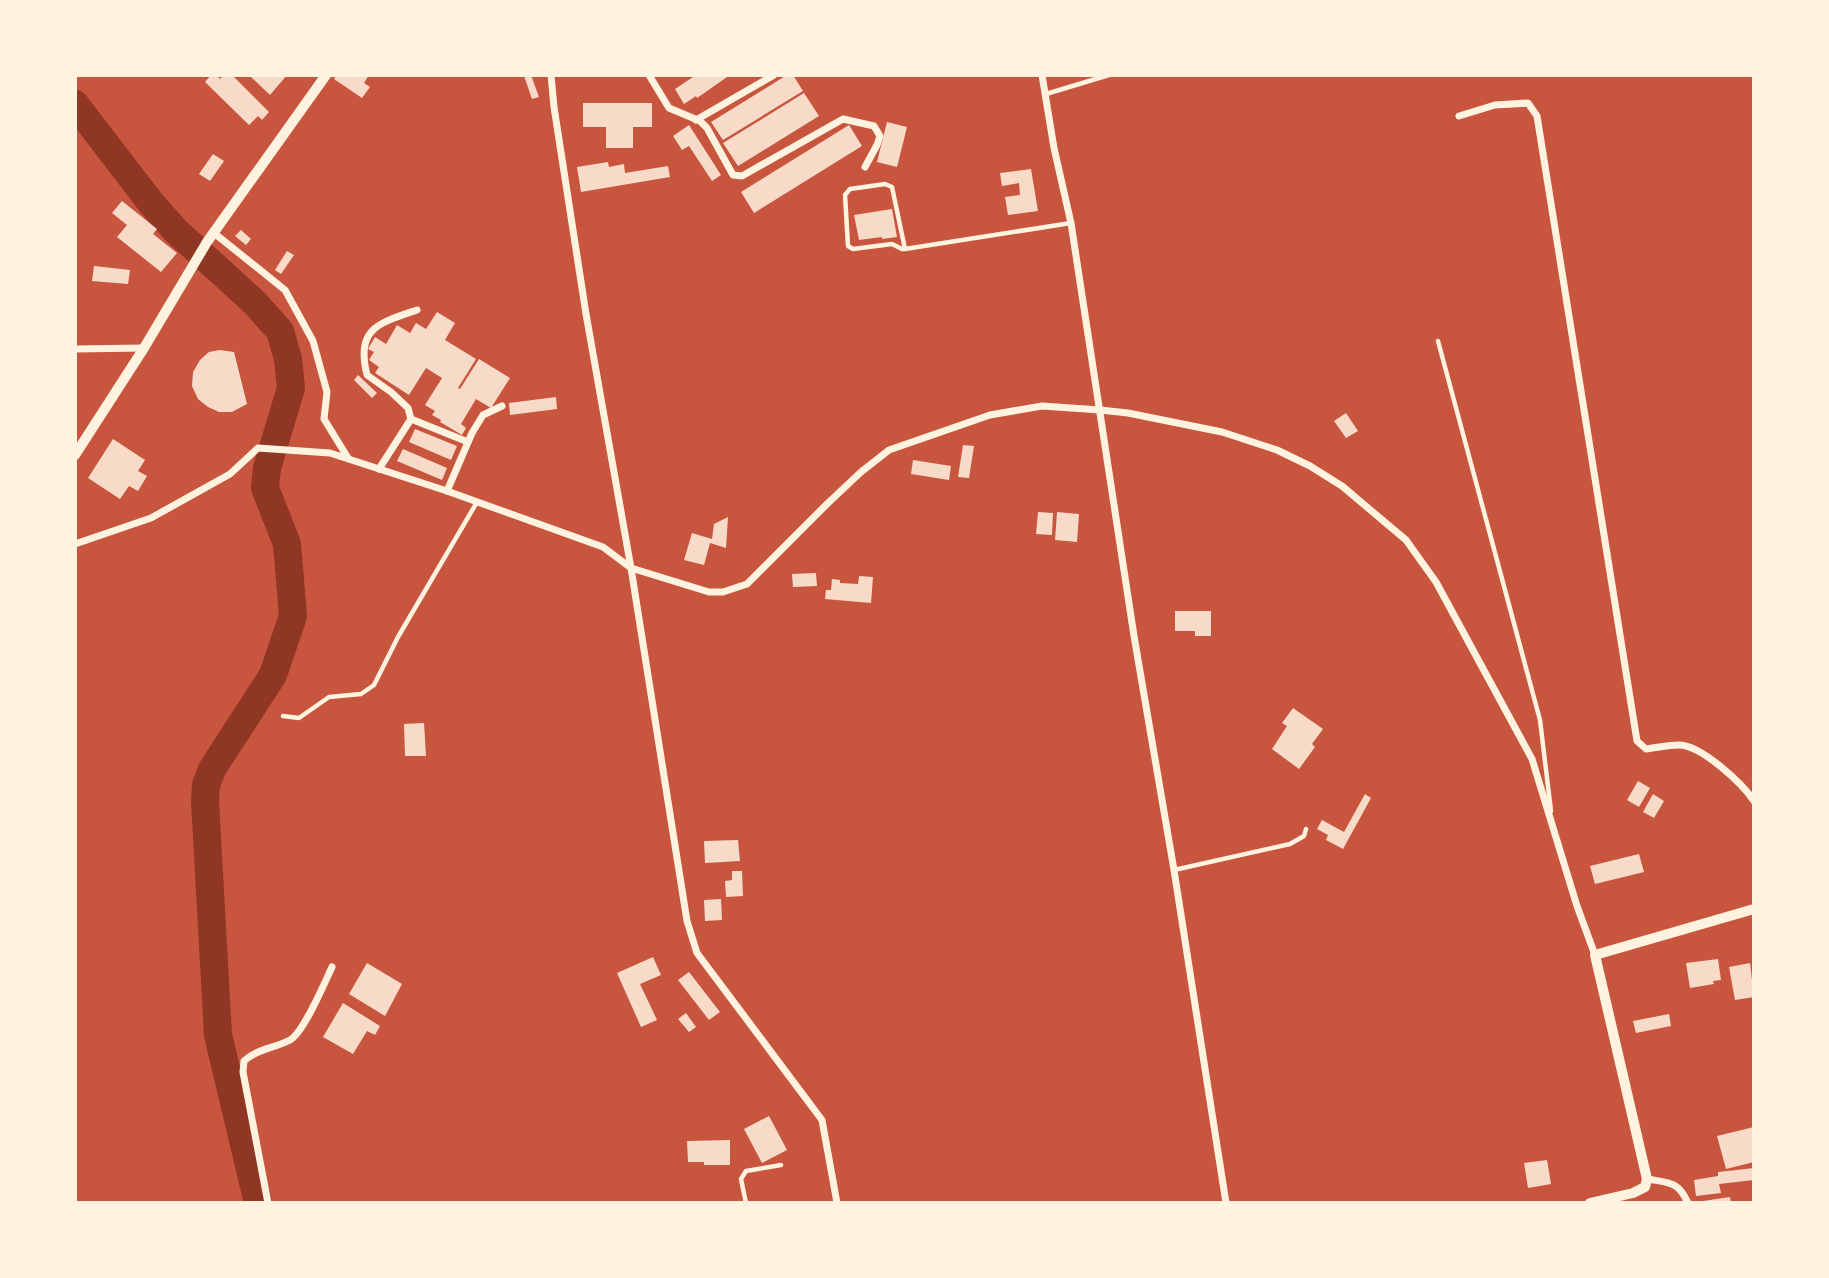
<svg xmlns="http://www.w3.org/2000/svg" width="1829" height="1278" font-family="'Asap Condensed',sans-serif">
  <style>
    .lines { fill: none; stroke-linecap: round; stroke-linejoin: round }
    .river { stroke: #8f3625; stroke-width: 28 }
    .building { fill: #f7dbc8 }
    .service { stroke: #fff3e0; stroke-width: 4.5 }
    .minor { stroke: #fff3e0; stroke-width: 7 }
    .tertiary { stroke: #fff3e0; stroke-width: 10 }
    .secondary { stroke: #fff3e0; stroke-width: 10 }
  </style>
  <rect width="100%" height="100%" fill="#c8553d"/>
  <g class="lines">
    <!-- river -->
    <path class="river" d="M75 104 151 203 176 231 254 302 280 331 288 359 291 388 267 468 265 488 287 544 293 616 273 675 212 769 206 785 205 801 218 1035 258 1203"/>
  </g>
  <!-- building -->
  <g class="building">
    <path d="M211 75H216L220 79 224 75H232L269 112 262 120 258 116 249 125 205 82Z"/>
    <path d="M249 75H287L270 95Z"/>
    <path d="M337 75H369L364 83 370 87 362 98 334 79Z"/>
    <path d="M531 75 539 97 532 99 524 76Z"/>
    <path d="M696 75H730L697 98 696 96 684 104 675 89Z"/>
    <path d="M787 75H793L803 91 723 140 711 122Z"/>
    <path d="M804 93 819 116 738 166 723 143Z"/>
    <path d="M583 103H652V127H633V148H606V127H583Z"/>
    <path d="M887 122 907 127 897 167 877 162Z"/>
    <path d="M689 125 721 175 712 181 689 146 682 150 673 136Z"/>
    <path d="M849 125 862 146 754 213 741 192Z"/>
    <path d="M213 154 224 161 210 181 199 174Z"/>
    <path d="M608 162 609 167 624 164 625 173 668 166 670 177 581 192 577 167Z"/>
    <path d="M1031 169 1038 211 1008 215 1005 197 1020 195 1019 183 1002 186 1000 173Z"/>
    <path d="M122 201 157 229 153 234 177 253 161 272 117 237 127 225 112 213Z"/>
    <path d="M892 209 897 237 882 239V237L859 240 854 215Z"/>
    <path d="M241 230 251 239 246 245 235 236Z"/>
    <path d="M287 251 294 255 281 274 275 270Z"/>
    <path d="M94 266 130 270 128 284 92 281Z"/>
    <path d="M437 312 455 323 445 340 476 359 458 388 460 389 479 359 510 378 491 408 476 399 461 424 466 428 462 435 440 422 441 420 432 415 435 411 425 405 442 378 426 368 409 395 375 373 379 367 369 360 374 352 368 349 375 337 386 344 397 325 410 333 416 323 426 329Z"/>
    <path d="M220 350 234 352 247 404 232 412H219L208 407 198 399 192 386 193 372 200 360 209 352Z"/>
    <path d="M358 375 377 393 372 398 354 380Z"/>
    <path d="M556 397 557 409 510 415 509 403Z"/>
    <path d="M1346 413 1358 431 1346 438 1334 421Z"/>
    <path d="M415 429 457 446 451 460 409 442Z"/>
    <path d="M113 439 145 460 138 471 147 476 138 491 129 486 120 499 88 478Z"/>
    <path d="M963 445 974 446 969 478 958 477Z"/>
    <path d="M403 449 447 468 442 480 397 461Z"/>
    <path d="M913 460 951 466 949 480 911 474Z"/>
    <path d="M1038 512 1053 513 1052 535 1036 534Z"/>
    <path d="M1057 512 1079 514 1077 542 1055 540Z"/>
    <path d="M728 517 726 548 710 543 704 565 684 560 692 533 712 539 714 524Z"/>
    <path d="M816 573 817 586 793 587 792 574Z"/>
    <path d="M859 576 873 577 871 603 825 599 826 590H831L832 579 840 580V583L858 584Z"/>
    <path d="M1175 611H1211V636H1195V631H1175Z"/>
    <path d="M1293 708 1323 729 1312 744 1315 747 1299 769 1272 749 1287 726 1282 723Z"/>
    <path d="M424 723 426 756H405L404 724Z"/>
    <path d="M1638 781 1650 788 1639 807 1627 800Z"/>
    <path d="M1365 794 1371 798 1343 849 1326 840 1328 835 1317 829 1322 820 1344 832Z"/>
    <path d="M1653 794 1664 801 1654 818 1643 812Z"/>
    <path d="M738 840 740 861 705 863 704 841Z"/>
    <path d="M1639 854 1644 872 1595 884 1590 866Z"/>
    <path d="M732 871H742L743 896 726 897 725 881 732 880Z"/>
    <path d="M721 899 722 920 705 921 704 900Z"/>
    <path d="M653 957 661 975 640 984 657 1020 641 1027 617 973Z"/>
    <path d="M1718 959 1721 980 1713 981 1714 984 1690 988 1686 963Z"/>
    <path d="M367 963 402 984 385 1016 349 994Z"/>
    <path d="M1750 963 1754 997 1735 1000 1729 967Z"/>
    <path d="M689 972 720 1012 709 1020 678 980Z"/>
    <path d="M343 1003 380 1026 375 1035 367 1031 353 1054 323 1037Z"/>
    <path d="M686 1013 696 1027 689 1032 678 1019Z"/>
    <path d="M1669 1014 1671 1026 1636 1033 1633 1021Z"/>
    <path d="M769 1116 787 1150 762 1163 744 1129Z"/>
    <path d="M1754 1127V1162L1726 1169 1717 1136Z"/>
    <path d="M730 1140V1165H704V1162H688L687 1141Z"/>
    <path d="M1547 1160 1551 1184 1528 1188 1524 1163Z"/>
    <path d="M1754 1168V1180L1719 1184 1721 1193 1696 1196 1694 1180 1718 1176V1172Z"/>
    <path d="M1730 1197 1731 1203H1703V1201Z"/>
  </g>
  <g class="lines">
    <!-- service -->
    <g class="service">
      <path d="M1046 94 1109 75"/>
      <path d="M905 249 892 187 885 184 850 189 845 195 848 246 853 249 892 244 902 249H905L1071 223"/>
      <path d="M1438 341 1540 720 1551 811"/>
      <path d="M283 716 299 718 329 697 361 694 374 685 398 637 477 502"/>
      <path d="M1174 870 1290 844 1304 836 1306 829"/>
      <path d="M746 1203 741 1179 746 1171 781 1165"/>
    </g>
    <!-- minor -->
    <g class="minor">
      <path d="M551 75 554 107 586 314 631 568 687 921 697 953 822 1120 837 1203"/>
      <path d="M649 75 669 108 700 121 707 128 733 175 742 176 843 119 874 126 880 136 877 145 865 167"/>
      <path d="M1042 75 1054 148 1071 223 1134 636 1174 870 1226 1203"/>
      <path d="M1459 116 1495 105 1528 103 1537 116 1637 741 1646 749C1656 748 1668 745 1679 745 1701 745 1742 783 1754 801"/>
      <path d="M696 120 774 75"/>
      <path d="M214 233 285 290 313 341 327 392 324 419 348 458"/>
      <path d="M75 349 144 348"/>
      <path d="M411 419 408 408 391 392 367 375C355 328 379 323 417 310"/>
      <path d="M411 419 468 442"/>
      <path d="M379 469 411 419"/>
      <path d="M447 491 472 433 483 415 502 406"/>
      <path d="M75 544 151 518 230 474 258 448 330 453 447 491 603 547 631 568 709 592H723L747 584 827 504 861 472 889 450 990 415 1042 406 1100 410 1128 413 1222 432 1277 450 1310 466 1342 486 1406 540 1436 582 1532 759 1577 906 1595 955"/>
      <path d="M1647 1179C1670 1183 1678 1181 1688 1203"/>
      <path d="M268 1203 243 1072 244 1061C257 1049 275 1048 290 1040 304 1032 324 984 332 967"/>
    </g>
    <!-- tertiary -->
    <path class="tertiary" d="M1590 1203 1633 1193 1645 1187 1647 1179 1595 955 1754 909"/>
    <!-- secondary -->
    <path class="secondary" d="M75 455 144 348 207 242 326 75"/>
  </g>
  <!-- border -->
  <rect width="1829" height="1278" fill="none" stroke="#fff3e0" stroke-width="154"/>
</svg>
